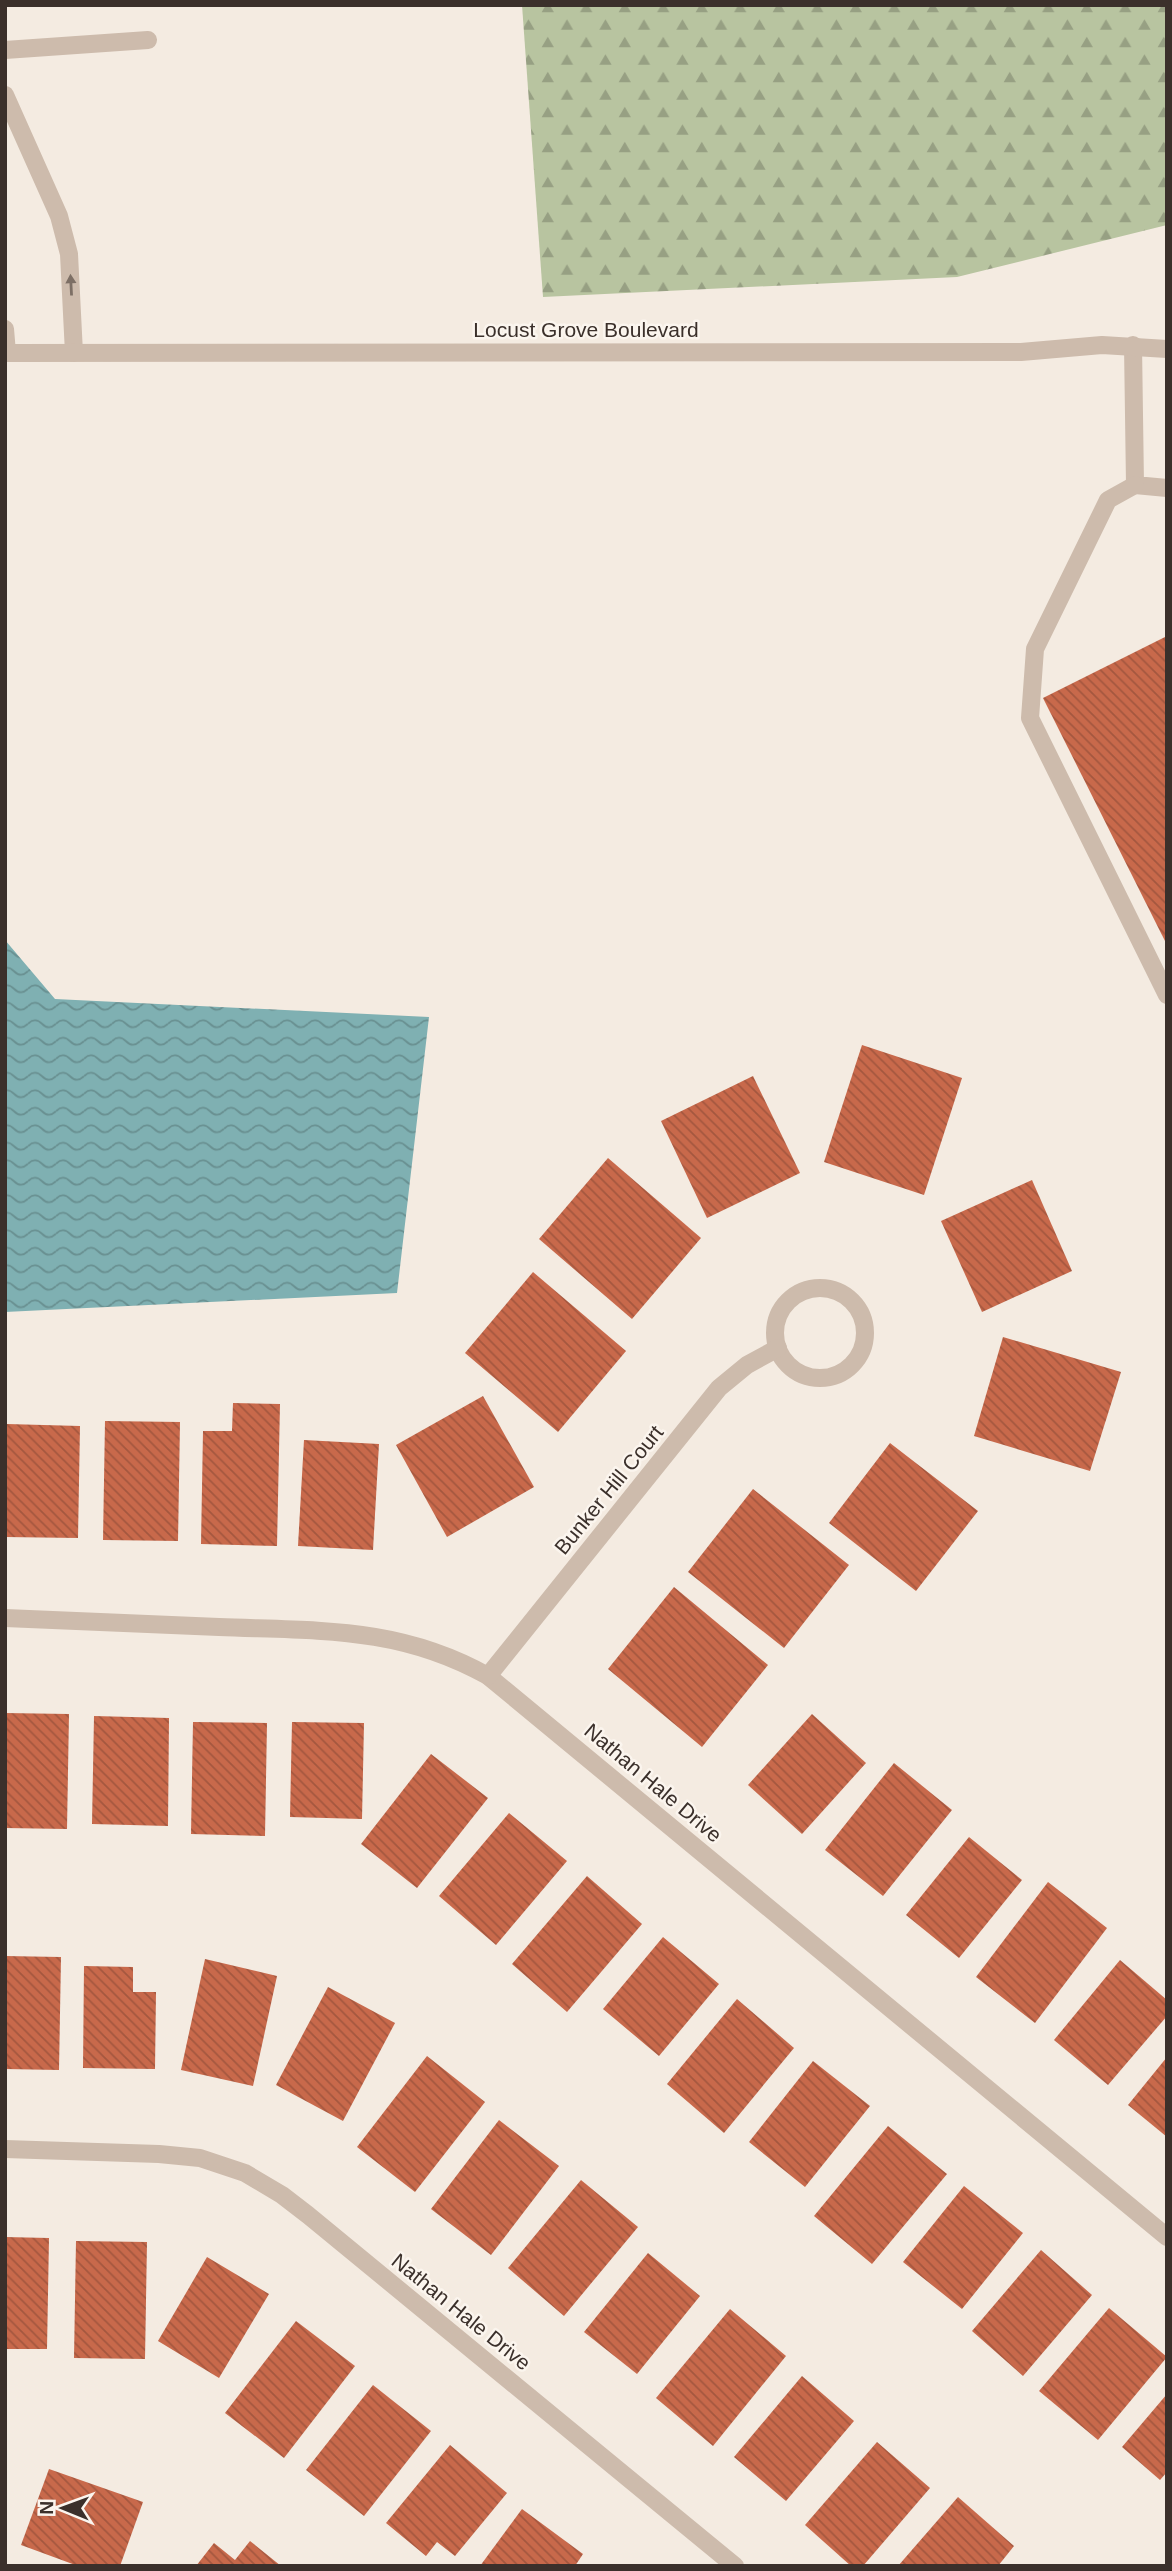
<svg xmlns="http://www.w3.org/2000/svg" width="1172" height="2571" font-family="Arial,sans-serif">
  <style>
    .forest { fill: url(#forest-firs) }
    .water { fill: url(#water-waves) }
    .building { fill: url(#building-back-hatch) }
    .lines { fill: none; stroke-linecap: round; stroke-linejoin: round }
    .minor { stroke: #cdbbac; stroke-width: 18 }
    .oneway { fill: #7d6f65 }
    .labels { text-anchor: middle; stroke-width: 5; stroke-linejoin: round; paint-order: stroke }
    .street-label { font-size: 21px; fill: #3b302b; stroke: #fbf5ee }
  </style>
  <defs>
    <pattern id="forest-firs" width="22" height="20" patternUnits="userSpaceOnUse" patternTransform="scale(1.75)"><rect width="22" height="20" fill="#b8c4a0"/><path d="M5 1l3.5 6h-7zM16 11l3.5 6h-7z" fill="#97a083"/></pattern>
    <pattern id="water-waves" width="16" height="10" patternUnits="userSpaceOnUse" patternTransform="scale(1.75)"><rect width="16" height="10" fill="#7fb0b2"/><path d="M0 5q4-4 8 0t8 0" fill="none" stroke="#699091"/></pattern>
    <pattern id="building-back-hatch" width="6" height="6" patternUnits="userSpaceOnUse" patternTransform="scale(1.75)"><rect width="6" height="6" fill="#c8694b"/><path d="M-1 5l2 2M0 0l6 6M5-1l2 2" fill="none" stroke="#a4573f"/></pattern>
  </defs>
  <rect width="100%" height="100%" fill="#f4ebe1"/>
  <!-- forest -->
  <path class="forest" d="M522 5H1167V225L957 277 543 297Z"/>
  <!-- water -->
  <path class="water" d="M5 940 55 999 429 1017 397 1293 5 1312Z"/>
  <!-- building -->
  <g class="building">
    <path d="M1167 636V945L1043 698Z"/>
    <path d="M862 1045 962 1078 924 1195 824 1162Z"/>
    <path d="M753 1076 800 1173 707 1218 661 1121Z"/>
    <path d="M608 1158 701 1238 632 1319 539 1239Z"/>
    <path d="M1032 1180 1072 1271 982 1312 941 1221Z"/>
    <path d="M533 1272 626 1351 558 1432 465 1353Z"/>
    <path d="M1003 1337 1121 1372 1090 1471 974 1436Z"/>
    <path d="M483 1396 534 1487 447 1537 396 1445Z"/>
    <path d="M233 1403 280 1404 277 1546 201 1544 203 1431H232Z"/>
    <path d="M105 1421 180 1422 178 1541 103 1540Z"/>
    <path d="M7 1424 80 1426 78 1538 5 1537Z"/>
    <path d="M304 1440 379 1444 373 1550 298 1546Z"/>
    <path d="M890 1443 978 1511 916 1591 829 1523Z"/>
    <path d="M753 1489 849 1565 784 1648 688 1572Z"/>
    <path d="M674 1587 768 1665 702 1747 608 1669Z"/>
    <path d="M5 1713 69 1714 67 1829 5 1828Z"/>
    <path d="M812 1714 866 1763 802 1834 748 1785Z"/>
    <path d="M94 1716 169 1718 168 1826 92 1824Z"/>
    <path d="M193 1722 267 1723 265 1836 191 1834Z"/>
    <path d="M292 1722 364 1723 362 1819 290 1817Z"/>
    <path d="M431 1754 488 1798 417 1888 361 1844Z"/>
    <path d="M894 1763 952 1810 883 1896 825 1850Z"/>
    <path d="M509 1813 567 1861 496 1945 439 1896Z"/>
    <path d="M969 1837 1022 1880 959 1958 906 1915Z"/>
    <path d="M587 1876 642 1924 567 2012 512 1964Z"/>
    <path d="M1048 1882 1107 1928 1035 2023 976 1977Z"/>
    <path d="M663 1937 719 1984 659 2056 603 2009Z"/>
    <path d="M5 1956 61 1957 59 2070 5 2069Z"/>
    <path d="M205 1959 277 1976 253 2086 181 2070Z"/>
    <path d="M1120 1960 1167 2000V2016L1108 2085 1054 2040Z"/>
    <path d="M84 1966 133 1967V1992H156L155 2069 83 2068Z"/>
    <path d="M328 1987 395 2023 343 2121 276 2085Z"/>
    <path d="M737 1999 794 2048 724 2133 667 2084Z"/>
    <path d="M427 2056 485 2102 415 2192 357 2147Z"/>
    <path d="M1167 2057V2137L1128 2105Z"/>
    <path d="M813 2061 870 2106 805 2187 749 2142Z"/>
    <path d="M499 2120 559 2166 491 2255 431 2209Z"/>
    <path d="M888 2126 947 2174 872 2264 814 2216Z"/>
    <path d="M581 2180 638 2227 564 2316 508 2268Z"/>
    <path d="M964 2186 1023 2233 962 2309 903 2262Z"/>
    <path d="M5 2237 49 2238 47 2349H5Z"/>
    <path d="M76 2241 147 2242 145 2359 74 2358Z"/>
    <path d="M1041 2250 1092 2295 1023 2376 972 2331Z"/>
    <path d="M648 2253 700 2296 637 2374 584 2332Z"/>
    <path d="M207 2257 269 2294 219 2378 158 2341Z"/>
    <path d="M1109 2308 1167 2357 1098 2440 1039 2391Z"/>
    <path d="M730 2309 786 2356 713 2446 656 2398Z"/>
    <path d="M296 2321 355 2366 284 2458 225 2413Z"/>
    <path d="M802 2376 854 2421 786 2501 734 2457Z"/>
    <path d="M373 2385 431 2431 364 2516 306 2470Z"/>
    <path d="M1167 2394V2472L1160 2480 1122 2447Z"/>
    <path d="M877 2442 930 2488 863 2566H851L805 2525Z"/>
    <path d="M450 2445 507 2493 455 2556 437 2542 426 2556 386 2523Z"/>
    <path d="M49 2469 143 2502 120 2566H78L21 2545Z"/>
    <path d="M958 2497 1014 2546 998 2566H898Z"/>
    <path d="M522 2509 583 2554 575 2566H480Z"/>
    <path d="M250 2541 281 2566H196L214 2543 235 2560Z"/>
  </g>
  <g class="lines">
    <!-- minor -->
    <g class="minor">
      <path d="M5 50 148 40"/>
      <path d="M5 95 59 216 69 254 74 353"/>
      <path d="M5 329 7 353"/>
      <path d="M1133 345 1135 485 1167 488"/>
      <path d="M5 353 1021 352 1102 345 1167 349"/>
      <path d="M1135 485 1108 500 1035 649 1030 718 1167 995"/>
      <circle cx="820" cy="1333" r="45"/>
      <path d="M5 1618C76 1621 148 1624 219 1627 318 1631 399 1626 488 1676L1167 2237"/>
      <path d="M488 1676 719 1388 747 1365 778 1348"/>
      <path d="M5 2149 159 2154 200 2158 245 2173 282 2195 308 2215 735 2566"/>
    </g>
  </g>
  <!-- one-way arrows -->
  <defs><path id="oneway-solid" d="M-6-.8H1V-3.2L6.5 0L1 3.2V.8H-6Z" transform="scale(1.75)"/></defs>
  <use class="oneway" href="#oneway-solid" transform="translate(71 285) rotate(-93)"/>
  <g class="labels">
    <!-- street labels -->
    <g class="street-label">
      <text x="586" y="337">Locust Grove Boulevard</text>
      <text transform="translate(609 1490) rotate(-51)" y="7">Bunker Hill Court</text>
      <text transform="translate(653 1783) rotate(40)" y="7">Nathan Hale Drive</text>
      <text transform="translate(461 2312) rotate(39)" y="7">Nathan Hale Drive</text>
    </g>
  </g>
  <!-- border -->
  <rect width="1172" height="2571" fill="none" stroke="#3b302b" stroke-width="14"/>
  <!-- north arrow -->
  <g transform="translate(63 2508) rotate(271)" stroke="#fbf5ee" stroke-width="5" paint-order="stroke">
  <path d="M0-5L12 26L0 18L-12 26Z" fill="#3b302b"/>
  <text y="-10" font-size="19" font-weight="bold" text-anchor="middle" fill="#3b302b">N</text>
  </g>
</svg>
